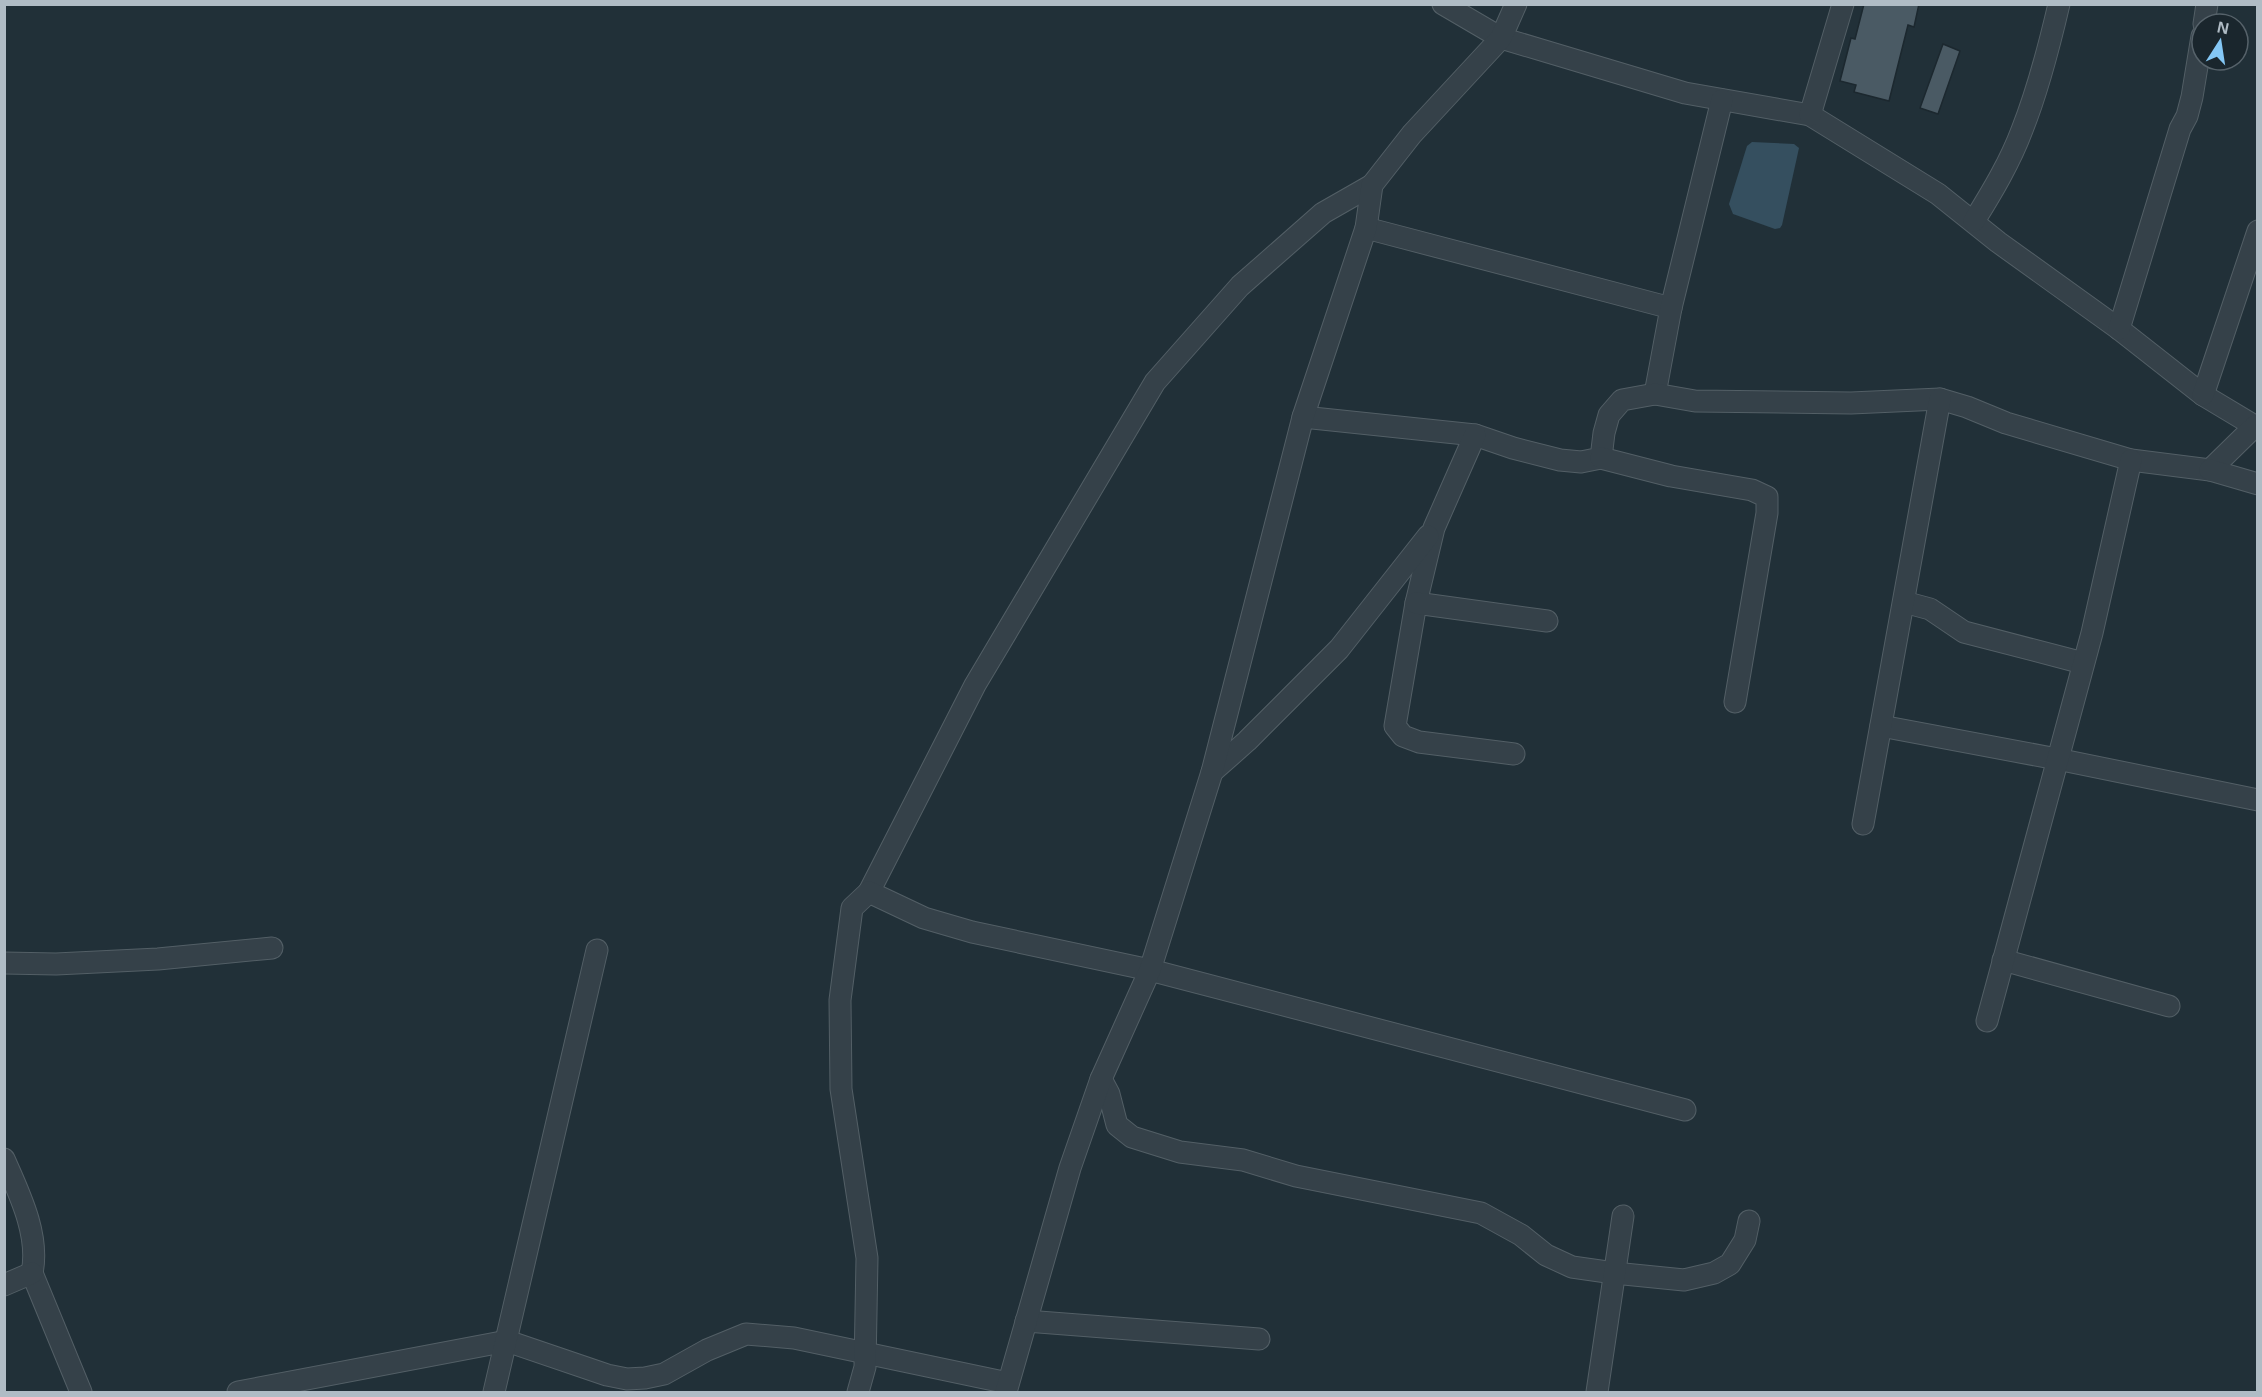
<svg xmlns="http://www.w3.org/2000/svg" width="2262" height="1397" font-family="Helvetica,sans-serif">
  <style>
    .water { fill: #354f5f }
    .building { fill: #4a5a64; stroke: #1c282f; stroke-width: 1.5 }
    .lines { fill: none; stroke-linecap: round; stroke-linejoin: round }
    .street-casing { stroke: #535f66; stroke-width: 23 }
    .street { stroke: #354149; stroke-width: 21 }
  </style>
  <rect width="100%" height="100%" fill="#213038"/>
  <!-- water -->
  <path class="water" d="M1752 142 1794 144 1799 148 1782 225 1780 228 1775 229 1733 214 1729 204 1747 146Z"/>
  <!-- building -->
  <g class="building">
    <path d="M1864 4H1919L1914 27 1908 25 1889 101 1854 92 1856 85 1840 81 1851 38 1855 39Z"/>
    <path d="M1943 44 1960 51 1938 114 1920 108Z"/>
  </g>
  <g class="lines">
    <defs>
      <g id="street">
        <path d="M1443 4 1501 38 1538 49 1685 93 1810 115 1938 194 1998 242 2119 329 2203 395 2258 428"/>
        <path d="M2204 24 2207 4"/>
        <path d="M1810 115 1843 4"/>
        <path d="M1974 221C1992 192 2010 162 2022 130 2038 90 2049 47 2059 4"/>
        <path d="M1366 228 1671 308"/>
        <path d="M2119 329 2180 129 2187 116 2192 97 2202 36"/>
        <path d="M1655 394 1671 308 1722 100"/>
        <path d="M2203 395 2258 231"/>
        <path d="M1303 417 1475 435 1513 448 1560 460 1581 462 1601 458 1604 433 1609 415 1622 400 1655 394 1695 401 1851 403 1940 399 1967 407 2006 423 2131 460 2210 470 2255 426"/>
        <path d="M1475 435 1434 528 1416 603 1395 726 1403 736 1419 742 1514 754"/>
        <path d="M1601 458 1671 476 1752 490 1767 497V513L1735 702"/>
        <path d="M2210 470 2258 484"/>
        <path d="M1904 602 1930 609 1964 632 2083 663"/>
        <path d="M1416 603 1547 621"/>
        <path d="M1881 726 2057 759 2258 800"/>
        <path d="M1212 772 1247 741 1339 649 1428 536"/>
        <path d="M1863 824 1940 399"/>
        <path d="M869 892 975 685 1155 382 1240 286 1323 213 1372 185"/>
        <path d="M2003 960 2169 1006"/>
        <path d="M4 963 56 964 158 959 272 948"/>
        <path d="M1987 1021 2092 633 2131 460"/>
        <path d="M1101 1079 1109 1094 1117 1125 1132 1137 1180 1152 1243 1160 1296 1176 1481 1213 1521 1235 1546 1255 1572 1267 1614 1273 1684 1280 1714 1273 1730 1264 1745 1240 1749 1221"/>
        <path d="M4 1159C19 1193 40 1235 32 1273L81 1392"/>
        <path d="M4 1285 32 1273"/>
        <path d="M1026 1321 1259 1339"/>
        <path d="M238 1392 507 1341 607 1375 627 1379 645 1378 664 1374 707 1350 746 1334 794 1338 1008 1383"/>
        <path d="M494 1392 597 950"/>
        <path d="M858 1392 865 1367 867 1258 841 1089 840 1000 852 908 869 892 924 918 972 932 1150 970 1685 1110"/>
        <path d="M1006 1392 1070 1168 1101 1079 1150 970 1212 772 1303 417 1366 228 1372 185 1412 134 1501 38 1516 4"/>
        <path d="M1597 1392 1623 1216"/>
      </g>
    </defs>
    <!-- street casing -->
    <use href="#street" class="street-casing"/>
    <!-- street -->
    <use href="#street" class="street"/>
  </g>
  <!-- border -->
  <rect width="2262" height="1397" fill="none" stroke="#b0bcc5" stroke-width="12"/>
  <!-- north arrow -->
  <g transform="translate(2220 42) rotate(12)"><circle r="28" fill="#1a262d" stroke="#56626a" stroke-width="1.5"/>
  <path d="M0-4.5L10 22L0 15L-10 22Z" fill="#84c7f5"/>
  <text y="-9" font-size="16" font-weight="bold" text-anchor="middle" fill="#b0bcc5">N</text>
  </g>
</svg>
